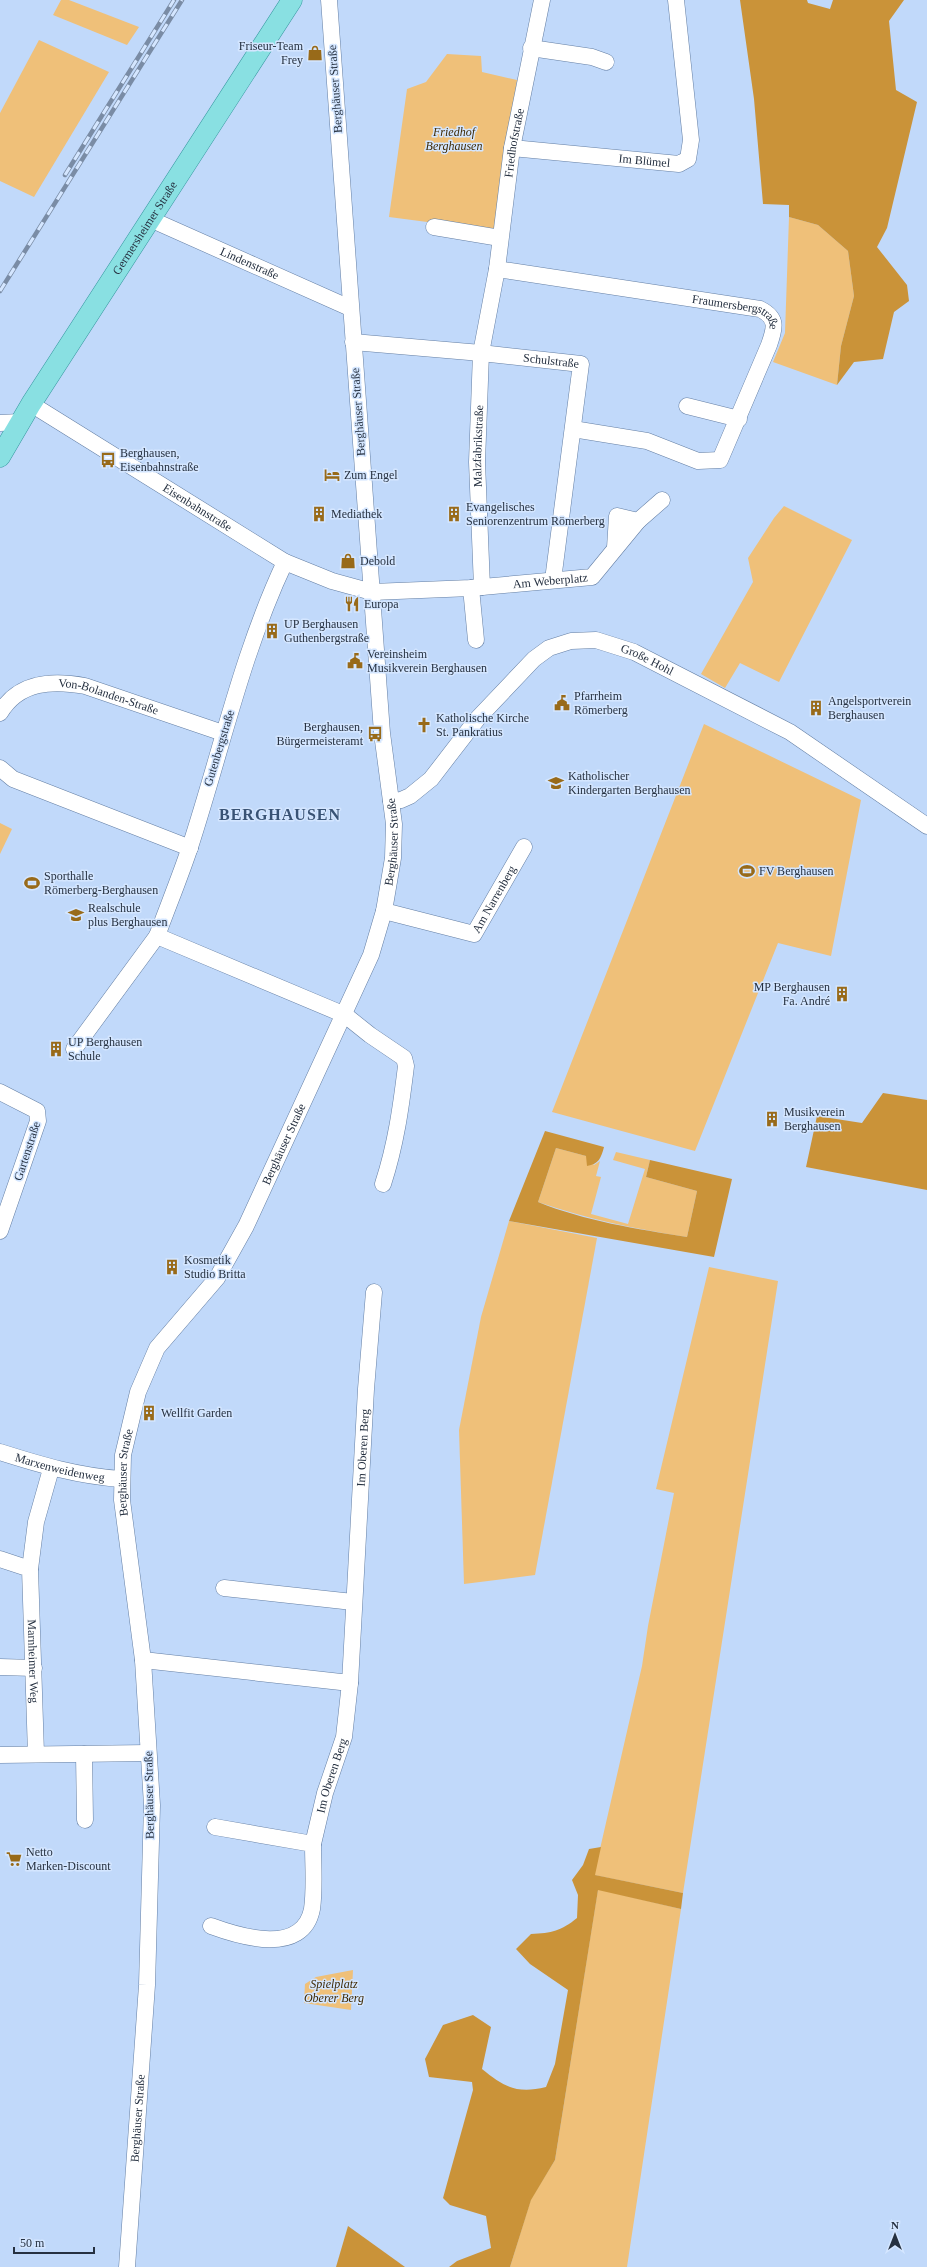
<svg xmlns="http://www.w3.org/2000/svg" width="927" height="2267" font-family="'Times New Roman',serif">
  <style>
    .green { fill: #efc079 }
    .forest { fill: #ca9339 }
    .lines { fill: none; stroke-linecap: round; stroke-linejoin: round }
    .minor-casing { stroke: #647fa4; stroke-width: 17 }
    .major-casing { stroke: #34969d; stroke-width: 21 }
    .minor { stroke: #fff; stroke-width: 16 }
    .major { stroke: #89e0e2; stroke-width: 20 }
    .rail-casing { stroke: #7a8ca5; stroke-width: 4.5 }
    .rail { stroke: #d4e6ff; stroke-width: 3; stroke-dasharray: 9; stroke-linecap: butt }
    .labels { text-anchor: middle; stroke-width: 3; stroke-linejoin: round; paint-order: stroke }
    .poi-label { font-size: 12px; fill: #263141; stroke: #d4e6ff; text-anchor: start }
    .street-label { font-size: 12px; fill: #263141; stroke: #d4e6ff }
    .park-label { font-size: 12px; font-style: italic; fill: #3f2902; stroke: #d4e6ff }
    .district-label { font-size: 16px; font-weight: bold; letter-spacing: 1px; fill: #395375; stroke: #d4e6ff }
  </style>
  <rect width="100%" height="100%" fill="#c1d9fa"/>
  <!-- green -->
  <g class="green">
    <path d="M61 0H69L139 27 127 45 53 15Z"/>
    <path d="M39 40 109 72 34 197 0 181V113Z"/>
    <path d="M447 54 481 56 482 72 517 80 496 231 389 217 407 89 426 82Z"/>
    <path d="M789 217 818 225 848 251 854 296 841 346 837 385 773 362 785 333Z"/>
    <path d="M784 506 852 540 779 682 740 663 725 688 701 674 753 582 748 558 774 518Z"/>
    <path d="M704 724 861 800 831 956 778 943 695 1151 552 1112Z"/>
    <path d="M0 823 12 829 0 854Z"/>
    <path d="M556 1148 586 1156 594 1165 600 1161 596 1176 601 1177 591 1214 628 1224 645 1169 613 1160 616 1152 650 1160 646 1177 697 1191 687 1237C636 1229 587 1219 538 1202Z"/>
    <path d="M509 1221 597 1238 535 1575 464 1584 459 1430 481 1317Z"/>
    <path d="M709 1267 778 1281 683 1893 594 1875 642 1666 648 1626 674 1493 656 1489Z"/>
    <path d="M598 1889 681 1909 627 2267H510L531 2199 555 2160Z"/>
    <path d="M353 1970 351 2010 304 2003 305 1984 316 1977Z"/>
  </g>
  <!-- forest -->
  <g class="forest">
    <path d="M740 0H807L808 3 830 9 833 0H904L889 21 896 90 917 102 887 228 877 247 907 285 909 301 894 312 883 359 854 362 837 385 841 346 854 296 848 251 818 225 789 217V205L763 204 754 99Z"/>
    <path d="M883 1093 927 1100V1190L806 1167 817 1116 862 1123Z"/>
    <path d="M545 1131 604 1147C601 1158 599 1164 587 1166L586 1156 556 1148 538 1202C585 1221 637 1229 687 1237L697 1191 646 1177 650 1160 732 1179 714 1257 509 1221Z"/>
    <path d="M601 1847 595 1875 683 1893 681 1909 598 1890 555 2160 531 2200 510 2267H449L457 2261 491 2248 486 2216 450 2205 443 2198 473 2090 472 2082 429 2077 425 2059 443 2025 473 2015 491 2027 482 2069C504 2087 517 2094 546 2087L555 2064 568 1990 530 1964 516 1949 531 1934C552 1933 561 1931 577 1918L578 1895 572 1880 583 1865 589 1849Z"/>
    <path d="M348 2226 405 2267H336Z"/>
  </g>
  <g class="lines">
    <defs>
      <g id="minor">
        <path d="M531 48 592 57 606 62"/>
        <path id="s1" d="M512 148 679 164 688 159 691 140 676 0"/>
        <path id="s2" d="M150 219 350 308"/>
        <path d="M434 227 500 238"/>
        <path id="s3" d="M497 269 760 309C778 318 775 328 769 345L720 460 698 461 647 441 573 429"/>
        <path id="s4" d="M353 342 481 353 581 364 553 580"/>
        <path id="s5" d="M31 404 285 562 332 581 372 592 471 588 592 577 638 521 662 500"/>
        <path d="M687 406 739 419"/>
        <path d="M0 423 20 422"/>
        <path d="M615 548 617 516 638 521"/>
        <path d="M285 562C242 653 221 752 190 847 180 877 168 906 157 936L345 1015 370 1035 404 1058 406 1066C401 1107 396 1144 383 1184"/>
        <path id="s6" d="M482 587 477 462 481 353 497 269 512 148 542 0"/>
        <path d="M471 588 476 640"/>
        <path id="s7" d="M0 713C19 681 53 680 85 686L223 733"/>
        <path d="M0 768 13 779 190 848"/>
        <path id="s8" d="M391 801 401 800 410 796 431 779 478 718 534 659 549 648 571 641 596 640 634 652 790 732 927 826"/>
        <path id="s9" d="M384 911 474 934 524 847"/>
        <path d="M74 1049 157 936"/>
        <path d="M0 1092 37 1111 38 1121 0 1231"/>
        <path id="s10" d="M0 1452C41 1465 78 1476 121 1479"/>
        <path id="s11" d="M0 1559 30 1569 36 1754"/>
        <path d="M30 1569 36 1522 51 1469"/>
        <path d="M224 1588 353 1602"/>
        <path id="s12" d="M143 1660 350 1683 366 1389 374 1292"/>
        <path d="M0 1667 34 1668"/>
        <path d="M84 1754 85 1820"/>
        <path d="M0 1755 148 1753"/>
        <path id="s13" d="M313 1844 325 1793 344 1737 350 1683"/>
        <path d="M211 1926C241 1937 303 1956 312 1909 315 1889 313 1865 313 1844L215 1827"/>
        <path id="s14" d="M127 2267 147 1985 152 1805 143 1660 122 1500 123 1455 138 1392 157 1348 217 1278 246 1226 371 955 384 911 393 858 394 824 382 733 329 0"/>
      </g>
      <g id="major">
        <path id="s15" d="M0 457 31 404 292 0"/>
      </g>
    </defs>
    <!-- minor casing -->
    <use href="#minor" class="minor-casing"/>
    <!-- major casing -->
    <use href="#major" class="major-casing"/>
    <!-- minor -->
    <use href="#minor" class="minor"/>
    <!-- major -->
    <use href="#major" class="major"/>
    <defs>
      <g id="rail">
        <path d="M65 175 174 0"/>
        <path d="M0 291 182 0"/>
      </g>
    </defs>
    <!-- rail casing -->
    <use href="#rail" class="rail-casing"/>
    <!-- rail -->
    <use href="#rail" class="rail"/>
  </g>
  <!-- icons -->
  <defs>
    <symbol id="shop-bare" viewBox="-9 -9 18 18"><path d="M-5-2.5h2.3a2.7 3.5 0 0 1 5.4 0H5L5.5 6h-11ZM-1.5-2.5h3a1.5 2.3 0 0 0-3 0Z" fill="#986a19" stroke="#d4e6ff" stroke-width="2.5" paint-order="stroke"/></symbol>
    <symbol id="bus-bare" viewBox="-9 -9 18 18"><path d="M-5-6H5V4H4V6H2V4H-2V6H-4V4H-5ZM-3.5-4V0h7V-4ZM-3.5 1.2v1.5H-2V1.2ZM2 1.2v1.5H3.5V1.2Z" fill="#986a19" stroke="#d4e6ff" stroke-width="2.5" paint-order="stroke"/></symbol>
    <symbol id="hotel-bare" viewBox="-9 -9 18 18"><path d="M-6-4.5h1.5V1H6V5H4.5V3h-9V5H-6ZM-4 0a1.8 1.8 0 1 1 3.6 0ZM.5 0V-2.5h3Q6-2.5 6 0Z" fill="#986a19" stroke="#d4e6ff" stroke-width="2.5" paint-order="stroke"/></symbol>
    <symbol id="building-bare" viewBox="-9 -9 18 18"><path d="M-4-6H4V6H1V3H-1V6H-4ZM-2.5-4.3h1.7v1.8h-1.7ZM.8-4.3h1.7v1.8H.8ZM-2.5-1h1.7V.8h-1.7ZM.8-1h1.7V.8H.8Z" fill="#986a19" stroke="#d4e6ff" stroke-width="2.5" paint-order="stroke"/></symbol>
    <symbol id="restaurant-bare" viewBox="-9 -9 18 18"><path d="M-5-6h1v4h1v-4h1v4h1v-4h1v5L-1.5 .5V6h-2V.5L-5-1ZM5-6V6H3V1.5H1.5Q1.5-4 5-6Z" fill="#986a19" stroke="#d4e6ff" stroke-width="2.5" paint-order="stroke"/></symbol>
    <symbol id="civic-bare" viewBox="-9 -9 18 18"><path d="M-.6-6.5H3V-4.5H.6V-3L4-1V1h2V6H-6V1h2V-1L-.6-3ZM-1.2 2.5V6h2.4V2.5Z" fill="#986a19" stroke="#d4e6ff" stroke-width="2.5" paint-order="stroke"/></symbol>
    <symbol id="church-bare" viewBox="-9 -9 18 18"><path d="M-1.2-6h2.4v3.5h3.3v2.4h-3.3V6h-2.4V-.1h-3.3v-2.4h3.3Z" fill="#986a19" stroke="#d4e6ff" stroke-width="2.5" paint-order="stroke"/></symbol>
    <symbol id="school-bare" viewBox="-9 -9 18 18"><path d="M0-5L7-2L0 1L-7-2ZM-4 1L0 2.5L4 1V4Q0 6-4 4Z" fill="#986a19" stroke="#d4e6ff" stroke-width="2.5" paint-order="stroke"/></symbol>
    <symbol id="stadium-bare" viewBox="-9 -9 18 18"><path d="M0-5a6.5 5 0 1 0 0 10a6.5 5 0 1 0 0-10ZM-3.5-1.8h7v3.6h-7Z" fill="#986a19" stroke="#d4e6ff" stroke-width="2.5" paint-order="stroke"/></symbol>
    <symbol id="supermarket-bare" viewBox="-9 -9 18 18"><path d="M-6-5.5h2.5l.6 2H6L4.5 2H-2.5L-4.4-4H-6ZM-1.5 3.2a1.3 1.3 0 1 0 .1 0ZM3 3.2a1.3 1.3 0 1 0 .1 0Z" fill="#986a19" stroke="#d4e6ff" stroke-width="2.5" paint-order="stroke"/></symbol>
  </defs>
  <g fill-rule="evenodd">
    <use href="#shop-bare" x="304" y="42" width="22" height="22"/>
    <use href="#bus-bare" x="97" y="449" width="22" height="22"/>
    <use href="#hotel-bare" x="321" y="464" width="22" height="22"/>
    <use href="#building-bare" x="308" y="503" width="22" height="22"/>
    <use href="#building-bare" x="443" y="503" width="22" height="22"/>
    <use href="#shop-bare" x="337" y="550" width="22" height="22"/>
    <use href="#restaurant-bare" x="341" y="593" width="22" height="22"/>
    <use href="#building-bare" x="261" y="620" width="22" height="22"/>
    <use href="#civic-bare" x="344" y="650" width="22" height="22"/>
    <use href="#civic-bare" x="551" y="692" width="22" height="22"/>
    <use href="#building-bare" x="805" y="697" width="22" height="22"/>
    <use href="#church-bare" x="413" y="714" width="22" height="22"/>
    <use href="#bus-bare" x="364" y="723" width="22" height="22"/>
    <use href="#school-bare" x="545" y="772" width="22" height="22"/>
    <use href="#stadium-bare" x="736" y="860" width="22" height="22"/>
    <use href="#stadium-bare" x="21" y="872" width="22" height="22"/>
    <use href="#school-bare" x="65" y="904" width="22" height="22"/>
    <use href="#building-bare" x="831" y="983" width="22" height="22"/>
    <use href="#building-bare" x="45" y="1038" width="22" height="22"/>
    <use href="#building-bare" x="761" y="1108" width="22" height="22"/>
    <use href="#building-bare" x="161" y="1256" width="22" height="22"/>
    <use href="#building-bare" x="138" y="1402" width="22" height="22"/>
    <use href="#supermarket-bare" x="3" y="1848" width="22" height="22"/>
  </g>
  <g class="labels">
    <!-- poi labels -->
    <g class="poi-label">
      <text x="303" y="50" text-anchor="end">Friseur-Team<tspan x="303" dy="14">Frey</tspan></text>
      <text x="120" y="457">Berghausen,<tspan x="120" dy="14">Eisenbahnstraße</tspan></text>
      <text x="344" y="479">Zum Engel</text>
      <text x="466" y="511">Evangelisches<tspan x="466" dy="14">Seniorenzentrum Römerberg</tspan></text>
      <text x="331" y="518">Mediathek</text>
      <text x="360" y="565">Debold</text>
      <text x="364" y="608">Europa</text>
      <text x="284" y="628">UP Berghausen<tspan x="284" dy="14">Guthenbergstraße</tspan></text>
      <text x="367" y="658">Vereinsheim<tspan x="367" dy="14">Musikverein Berghausen</tspan></text>
      <text x="574" y="700">Pfarrheim<tspan x="574" dy="14">Römerberg</tspan></text>
      <text x="828" y="705">Angelsportverein<tspan x="828" dy="14">Berghausen</tspan></text>
      <text x="436" y="722">Katholische Kirche<tspan x="436" dy="14">St. Pankratius</tspan></text>
      <text x="363" y="731" text-anchor="end">Berghausen,<tspan x="363" dy="14">Bürgermeisteramt</tspan></text>
      <text x="568" y="780">Katholischer<tspan x="568" dy="14">Kindergarten Berghausen</tspan></text>
      <text x="759" y="875">FV Berghausen</text>
      <text x="44" y="880">Sporthalle<tspan x="44" dy="14">Römerberg-Berghausen</tspan></text>
      <text x="88" y="912">Realschule<tspan x="88" dy="14">plus Berghausen</tspan></text>
      <text x="830" y="991" text-anchor="end">MP Berghausen<tspan x="830" dy="14">Fa. André</tspan></text>
      <text x="68" y="1046">UP Berghausen<tspan x="68" dy="14">Schule</tspan></text>
      <text x="784" y="1116">Musikverein<tspan x="784" dy="14">Berghausen</tspan></text>
      <text x="184" y="1264">Kosmetik<tspan x="184" dy="14">Studio Britta</tspan></text>
      <text x="161" y="1417">Wellfit Garden</text>
      <text x="26" y="1856">Netto<tspan x="26" dy="14">Marken-Discount</tspan></text>
    </g>
    <!-- street labels -->
    <g class="street-label">
      <text transform="translate(335 89) rotate(-94)" y="4">Berghäuser Straße</text>
      <text dy="4" stroke="none"><textPath href="#s6" startOffset="447">Friedhofstraße</textPath></text>
      <text dy="4" stroke="none"><textPath href="#s1" startOffset="133">Im Blümel</textPath></text>
      <text dy="4" stroke="none"><textPath href="#s15" startOffset="271">Germersheimer Straße</textPath></text>
      <text dy="4" stroke="none"><textPath href="#s2" startOffset="109">Lindenstraße</textPath></text>
      <text dy="4" stroke="none"><textPath href="#s3" startOffset="245">Fraumersbergstraße</textPath></text>
      <text dy="4" stroke="none"><textPath href="#s4" startOffset="199">Schulstraße</textPath></text>
      <text transform="translate(358 412) rotate(-94)" y="4">Berghäuser Straße</text>
      <text dy="4" stroke="none"><textPath href="#s6" startOffset="141">Malzfabrikstraße</textPath></text>
      <text dy="4" stroke="none"><textPath href="#s5" startOffset="196">Eisenbahnstraße</textPath></text>
      <text dy="4" stroke="none"><textPath href="#s5" startOffset="570">Am Weberplatz</textPath></text>
      <text dy="4" stroke="none"><textPath href="#s8" startOffset="327">Große Hohl</textPath></text>
      <text dy="4" stroke="none"><textPath href="#s7" startOffset="121">Von-Bolanden-Straße</textPath></text>
      <text transform="translate(219 748) rotate(-73)" y="4">Gutenbergstraße</text>
      <text dy="4" stroke="none"><textPath href="#s14" startOffset="1493">Berghäuser Straße</textPath></text>
      <text dy="4" stroke="none"><textPath href="#s9" startOffset="133">Am Narrenberg</textPath></text>
      <text dy="4" stroke="none"><textPath href="#s14" startOffset="1169">Berghäuser Straße</textPath></text>
      <text transform="translate(27 1151) rotate(-72)" y="4">Gartenstraße</text>
      <text dy="4" stroke="none"><textPath href="#s12" startOffset="444">Im Oberen Berg</textPath></text>
      <text dy="4" stroke="none"><textPath href="#s10" startOffset="62">Marxenweidenweg</textPath></text>
      <text dy="4" stroke="none"><textPath href="#s14" startOffset="797">Berghäuser Straße</textPath></text>
      <text dy="4" stroke="none"><textPath href="#s11" startOffset="124">Marnheimer Weg</textPath></text>
      <text dy="4" stroke="none"><textPath href="#s13" startOffset="71">Im Oberen Berg</textPath></text>
      <text transform="translate(149 1795) rotate(-91)" y="4">Berghäuser Straße</text>
      <text dy="4" stroke="none"><textPath href="#s14" startOffset="149">Berghäuser Straße</textPath></text>
    </g>
    <!-- park labels -->
    <g class="park-label">
      <text x="454" y="136">Friedhof<tspan x="454" dy="14">Berghausen</tspan></text>
      <text x="334" y="1988">Spielplatz<tspan x="334" dy="14">Oberer Berg</tspan></text>
    </g>
    <!-- district labels -->
    <g class="district-label">
      <text x="280" y="820">BERGHAUSEN</text>
    </g>
  </g>
  <!-- north arrow -->
  <g transform="translate(895 2235)" stroke="#d4e6ff" stroke-width="3" paint-order="stroke">
  <path d="M0-3L7 15L0 10L-7 15Z" fill="#263141"/>
  <text y="-6" font-size="11" font-weight="bold" text-anchor="middle" fill="#263141">N</text>
  </g>
  <!-- scale -->
  <path d="M14 2247v6h80v-6" fill="none" stroke="#263141" stroke-width="2"/>
  <text x="20" y="2247" font-size="12" fill="#263141" stroke="#d4e6ff" stroke-width="3" paint-order="stroke">50 m</text>
</svg>
